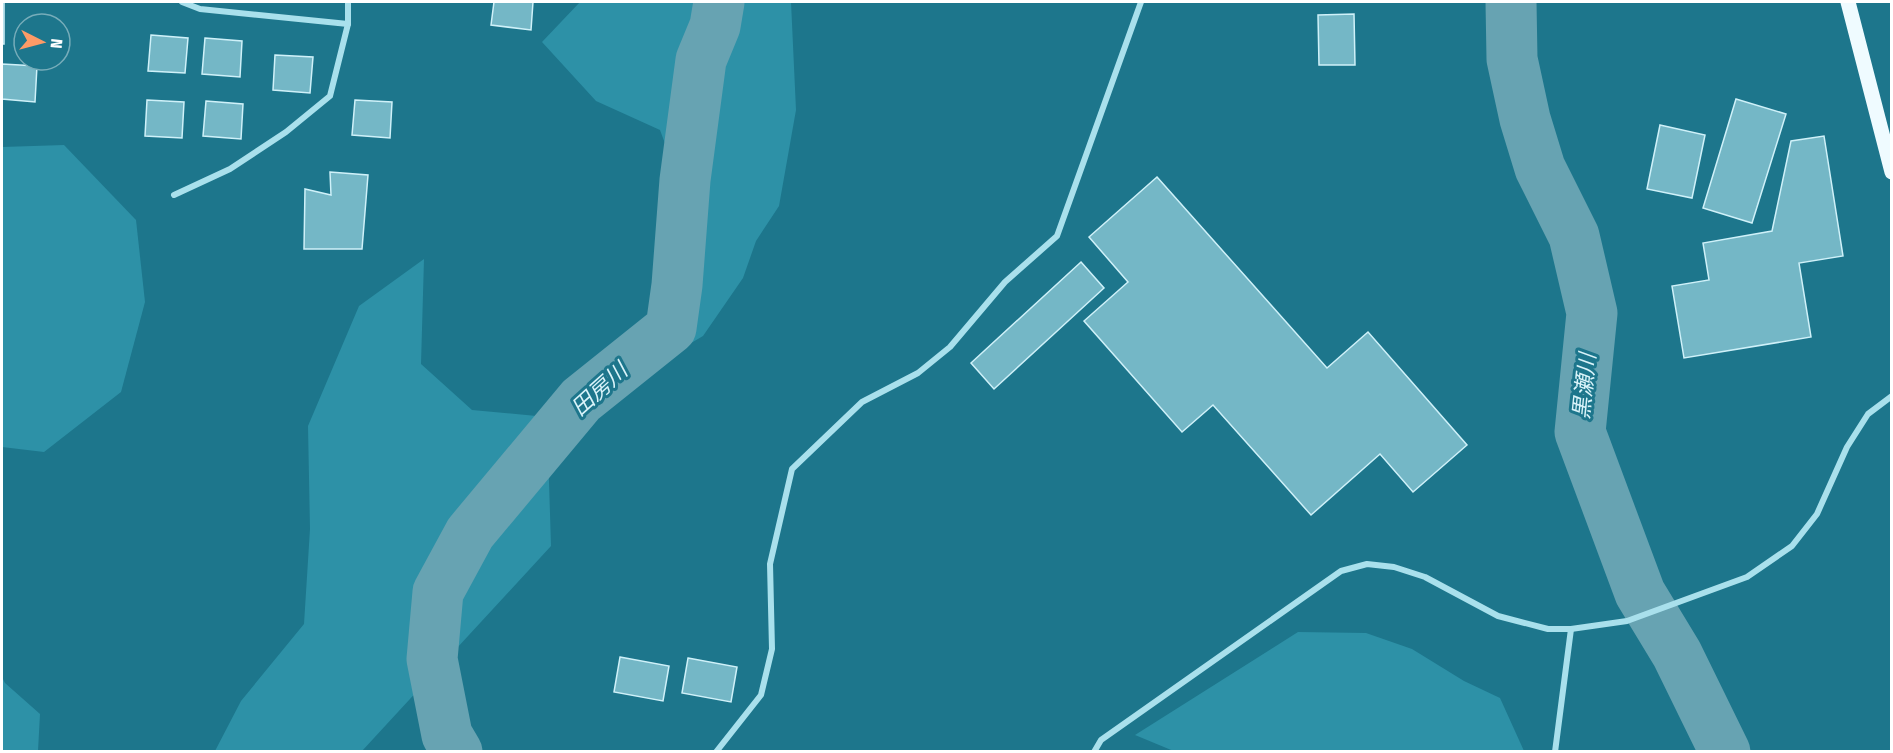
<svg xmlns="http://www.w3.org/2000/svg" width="1893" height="753" font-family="'Fira Sans Condensed','Noto Sans JP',sans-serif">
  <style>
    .green { fill: #2d91a7 }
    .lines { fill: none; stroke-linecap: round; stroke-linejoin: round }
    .river { stroke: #67a3b2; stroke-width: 51 }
    .building { fill: #74b7c6; stroke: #cff1f9; stroke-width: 1.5 }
    .minor { stroke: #a9e0ec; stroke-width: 6 }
    .primary { stroke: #effbff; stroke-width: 15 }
    .labels { text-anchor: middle; stroke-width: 6; stroke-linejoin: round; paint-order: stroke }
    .water-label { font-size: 22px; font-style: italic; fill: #daf4fa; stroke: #1d768c }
  </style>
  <rect width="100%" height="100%" fill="#1d768c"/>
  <!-- green -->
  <g class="green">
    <path d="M580 2H791L796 110 779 206 756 241 743 278 703 336 664 359 650 344 684 195 660 130 596 101 542 42Z"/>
    <path d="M64 145 136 220 145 302 121 392 44 452 2 447V147Z"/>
    <path d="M424 259 421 364 472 410 547 417 551 546 362 751H215L241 701 304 624 310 529 308 426 359 306Z"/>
    <path d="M1298 632 1366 633 1412 649 1464 681 1500 698 1524 751 1176 752 1135 735Z"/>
    <path d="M2 677 5 683 40 714 38 751H2Z"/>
  </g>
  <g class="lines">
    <!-- river -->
    <g class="river">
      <path d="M1511 2 1512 59 1525 119 1540 168 1574 236 1592 313 1580 432 1640 593 1677 654 1725 752"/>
      <path d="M457 752 447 735 432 659 438 592 470 533 581 400 671 328 677 285 685 180 701 60 715 26 719 2"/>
    </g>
  </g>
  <!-- building -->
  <g class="building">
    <rect x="2" y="2" width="2" height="42"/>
    <path d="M494 2H533L531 30 491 25Z"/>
    <path d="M1354 14 1355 65H1319L1318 15Z"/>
    <path d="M151 35 188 38 185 73 148 71Z"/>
    <path d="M205 38 242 41 240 77 202 74Z"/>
    <path d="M275 55 313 57 310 93 273 90Z"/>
    <path d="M2 64 37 66 35 102 2 99Z"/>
    <path d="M1736 99 1786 114 1752 223 1703 208Z"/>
    <path d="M147 100 184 102 182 138 145 136Z"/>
    <path d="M355 100 392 102 390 138 352 135Z"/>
    <path d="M206 101 243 104 241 139 203 136Z"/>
    <path d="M1660 125 1705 135 1692 198 1647 189Z"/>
    <path d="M1824 136 1843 256 1799 263 1811 337 1684 358 1672 286 1709 280 1703 243 1772 231 1791 141Z"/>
    <path d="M330 172 368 175 362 249H304L305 189 331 195Z"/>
    <path d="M1157 177 1327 368 1368 332 1467 445 1413 492 1380 454 1311 515 1213 405 1182 432 1084 321 1128 282 1089 237Z"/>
    <path d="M1081 262 1104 288 994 389 971 363Z"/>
    <path d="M620 657 669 666 663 701 614 692Z"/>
    <path d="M688 658 737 667 731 702 682 693Z"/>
  </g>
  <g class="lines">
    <!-- minor -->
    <g class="minor">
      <path d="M182 2 200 9 348 24"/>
      <path d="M174 195 230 169 286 132 330 96 348 24V2"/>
      <path d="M716 752 761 695 772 649 770 564 792 469 862 402 918 373 950 347 1005 282 1057 236 1141 2"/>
      <path d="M1094 752 1101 740 1341 571 1367 564 1394 567 1425 577 1498 616 1548 629H1571L1627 621 1747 577 1792 546 1817 514 1847 447 1868 414 1892 396"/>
      <path d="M1555 752 1571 629"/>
    </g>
    <!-- primary -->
    <path class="primary" d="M1848 2 1892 172"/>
  </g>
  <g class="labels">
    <!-- water labels -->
    <g class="water-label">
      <text transform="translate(1584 386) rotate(-84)" y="8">黒瀬川</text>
      <text transform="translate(599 389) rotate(-42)" y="8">田房川</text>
    </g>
  </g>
  <!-- border -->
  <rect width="1893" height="753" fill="none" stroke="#ffffff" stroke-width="6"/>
  <!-- north arrow -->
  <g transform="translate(42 42) rotate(96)"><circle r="28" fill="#1d768c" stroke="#77adba" stroke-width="1.5"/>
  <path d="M0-4.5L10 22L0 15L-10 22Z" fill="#fc9b67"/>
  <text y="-9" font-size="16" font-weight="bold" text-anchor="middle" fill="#ffffff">N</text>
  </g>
</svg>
